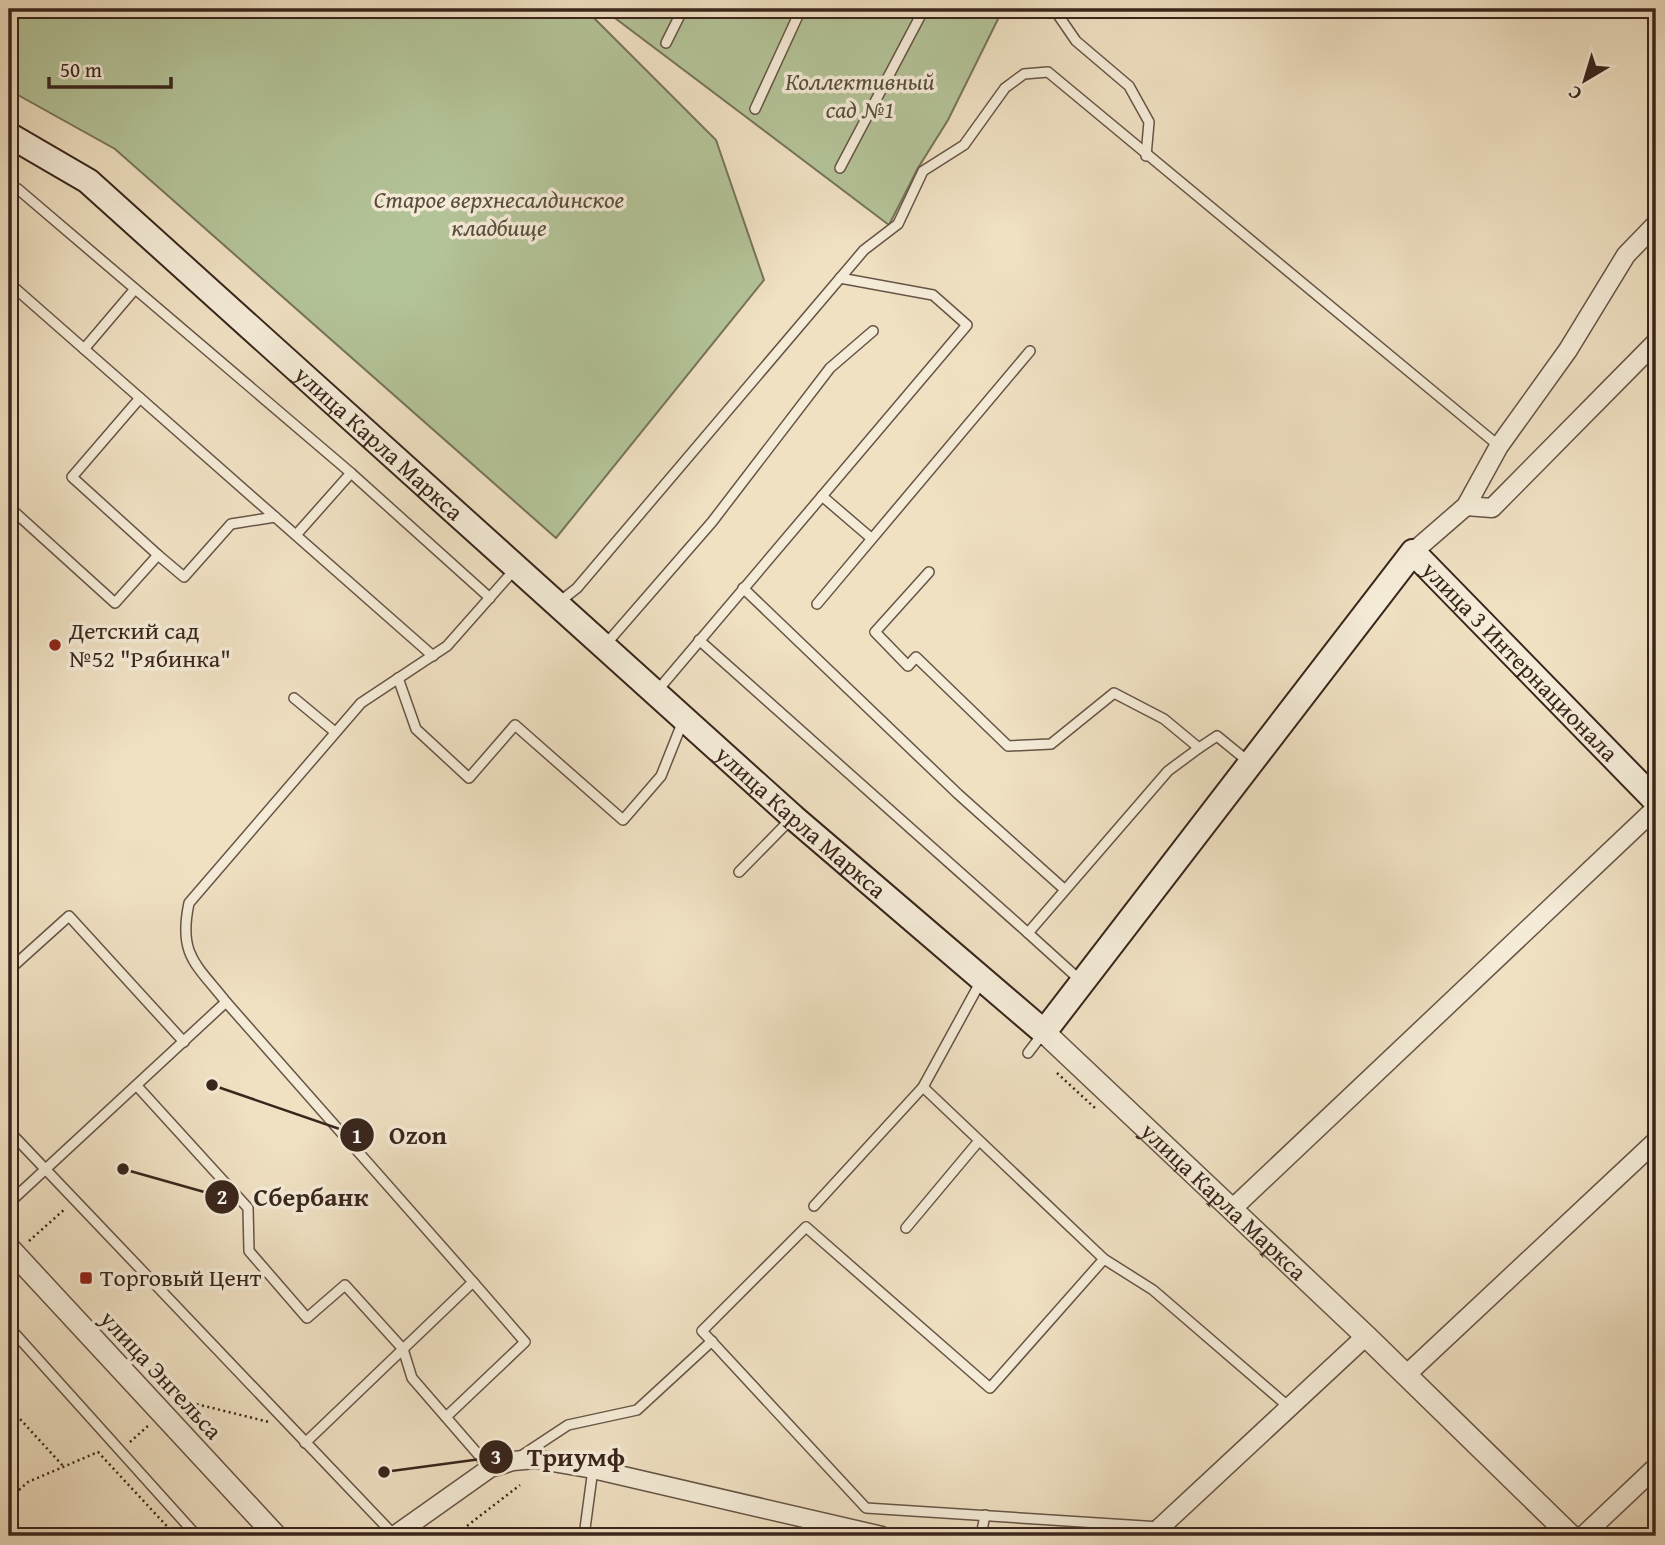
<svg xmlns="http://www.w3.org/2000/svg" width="1665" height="1545" font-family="'Gentium Book Plus',serif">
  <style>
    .green { fill: #b4c499; stroke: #76745a; stroke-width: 2 }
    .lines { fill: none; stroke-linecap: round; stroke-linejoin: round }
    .service-casing { stroke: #675446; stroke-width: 12 }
    .minor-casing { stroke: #675446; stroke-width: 21 }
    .tertiary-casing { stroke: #675446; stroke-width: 24 }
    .secondary-casing { stroke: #39251c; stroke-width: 28 }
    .path { stroke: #39251c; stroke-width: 2.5; stroke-dasharray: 2 3.5; stroke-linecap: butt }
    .service { stroke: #f5ecd8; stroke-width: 9 }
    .minor { stroke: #f5ecd8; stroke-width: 18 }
    .tertiary { stroke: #f5ecd8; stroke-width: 21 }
    .secondary { stroke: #f5ecd8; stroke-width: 24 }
    .poi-dot { fill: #8f2418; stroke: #f5ecd8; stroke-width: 2.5 }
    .labels { text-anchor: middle; stroke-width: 7; stroke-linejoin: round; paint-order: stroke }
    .park-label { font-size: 24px; font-style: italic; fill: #584d3b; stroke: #f5ecd8 }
    .street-label { font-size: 24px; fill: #39251c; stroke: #f5ecd8 }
    .poi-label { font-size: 24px; fill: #39251c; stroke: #f5ecd8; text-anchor: start }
    .leader { fill: none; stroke: #39251c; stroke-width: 2.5 }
    .callout-dot { fill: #39251c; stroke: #f5ecd8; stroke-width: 2.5 }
    .mark-label { font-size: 21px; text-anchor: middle; font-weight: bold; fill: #fff }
    .callout-label { font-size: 26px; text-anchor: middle; font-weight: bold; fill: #39251c; stroke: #f5ecd8; stroke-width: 7; stroke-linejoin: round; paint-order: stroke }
  </style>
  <rect width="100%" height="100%" fill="#f0e1c3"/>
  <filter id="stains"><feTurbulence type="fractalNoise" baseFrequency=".00286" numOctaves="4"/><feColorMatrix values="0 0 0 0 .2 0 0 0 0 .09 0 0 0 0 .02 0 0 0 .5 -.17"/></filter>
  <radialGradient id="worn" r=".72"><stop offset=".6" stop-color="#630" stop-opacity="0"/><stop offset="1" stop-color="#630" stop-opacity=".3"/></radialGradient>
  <!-- green -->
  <g class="green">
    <path d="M9 9H581L594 18 716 140 764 280 556 538 115 149 9 90Z"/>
    <path d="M603 9H1003L948 120 918 168 889 225Z"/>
  </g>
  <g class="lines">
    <defs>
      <g id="service">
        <path d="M1054 9 1076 41 1129 86 1149 122 1146 156"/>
        <path d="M666 43 683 9"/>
        <path d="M755 109 801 9"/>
        <path d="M840 168 924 9"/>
        <path d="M9 186 18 189 351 473 490 598"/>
        <path d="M9 283 140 398 72 477 158 555 115 603 9 507"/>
        <path d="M84 349 135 289"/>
        <path d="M140 398 433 656"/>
        <path d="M822 496 871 538"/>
        <path d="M296 535 351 473"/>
        <path d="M158 555 184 577 231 524 275 517"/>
        <path d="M929 572 875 632 908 666 916 657 1008 746 1051 744 1114 693 1164 719 1199 748 1217 736 1250 763"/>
        <path d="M743 588 958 794 1064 889"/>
        <path d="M558 603 577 588 864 250 898 224 923 171 964 145 1005 88 1024 74 1048 72 1499 446"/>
        <path d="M817 604 1030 351"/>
        <path d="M699 640 1028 933 1168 771 1199 748"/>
        <path d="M606 644 712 522 830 368 873 331"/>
        <path d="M398 678 416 729 469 778 515 725 623 820 661 776 683 721"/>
        <path d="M657 691 967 325 933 295 840 278"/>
        <path d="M294 698 335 732"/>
        <path d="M739 872 792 818"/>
        <path d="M1028 933 1081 981"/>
        <path d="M9 970 69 916 184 1042"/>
        <path d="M226 1002 473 1282 305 1443"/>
        <path d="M1028 1053 1044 1032"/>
        <path d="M137 1086 248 1208 249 1251 307 1318 345 1285 403 1349 412 1378 490 1468"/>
        <path d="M923 1087 1104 1259"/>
        <path d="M9 1131 395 1536"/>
        <path d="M9 1203 226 1002C196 964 178 955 189 903L361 703 447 646 516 568"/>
        <path d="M814 1206 923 1087 981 981"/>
        <path d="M906 1228 978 1142"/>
        <path d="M9 1327 197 1536"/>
        <path d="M446 1417 525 1342 473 1282"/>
        <path d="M521 1456 568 1425 637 1410 712 1341"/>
        <path d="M1160 1527 866 1508 702 1331 806 1227 990 1388 1104 1259 1153 1290 1290 1408"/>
        <path d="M584 1536 593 1469"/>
        <path d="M981 1536 985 1515"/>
      </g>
      <g id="minor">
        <path d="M1466 506 1492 508 1656 342"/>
        <path d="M1413 552 1466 506 1499 446 1568 350 1626 255 1656 224"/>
        <path d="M1232 1209 1656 808"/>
        <path d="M1406 1375 1656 1141"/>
        <path d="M394 1536 490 1468 513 1461 535 1459 593 1469 882 1536"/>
        <path d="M1151 1536 1366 1336"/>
        <path d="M1583 1536 1656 1467"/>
      </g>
      <g id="tertiary">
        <path id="s1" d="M1044 1032 1366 1336 1571 1536"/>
        <path d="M9 1248 276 1536"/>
      </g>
      <g id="secondary">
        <path id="s2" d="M9 135 88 181 793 817 1044 1032 1413 552 1656 801"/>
      </g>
    </defs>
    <!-- service casing -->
    <use href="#service" class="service-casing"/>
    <!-- minor casing -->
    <use href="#minor" class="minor-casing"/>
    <!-- tertiary casing -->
    <use href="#tertiary" class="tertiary-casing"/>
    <!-- secondary casing -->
    <use href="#secondary" class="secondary-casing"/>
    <!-- path -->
    <g class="path">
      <path d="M1057 1073 1095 1108"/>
      <path d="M29 1241 66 1208"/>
      <path d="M181 1405 188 1402 269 1422"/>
      <path d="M9 1407 64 1467"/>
      <path d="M130 1442 149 1425"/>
      <path d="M19 1490 28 1482 98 1452 176 1536"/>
      <path d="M454 1536 520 1485"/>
      <path d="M948 1536 953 1527"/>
    </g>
    <!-- service -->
    <use href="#service" class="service"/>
    <!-- minor -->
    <use href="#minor" class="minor"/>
    <!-- tertiary -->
    <use href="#tertiary" class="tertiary"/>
    <!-- secondary -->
    <use href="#secondary" class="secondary"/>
  </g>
  <!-- markers -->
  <g class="poi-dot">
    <circle cx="55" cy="645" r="7"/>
    <rect x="79" y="1271" width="14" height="14" rx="3.5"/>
  </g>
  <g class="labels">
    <!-- park labels -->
    <g class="park-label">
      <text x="860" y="90">Коллективный<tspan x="860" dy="28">сад №1</tspan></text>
      <text x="499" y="208">Старое верхнесалдинское<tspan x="499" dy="28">кладбище</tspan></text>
    </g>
    <!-- street labels -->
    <g class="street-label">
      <text dy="8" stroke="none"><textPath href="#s2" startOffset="483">улица Карла Маркса</textPath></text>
      <text dy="8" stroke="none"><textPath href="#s2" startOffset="2130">улица 3 Интернационала</textPath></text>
      <text dy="8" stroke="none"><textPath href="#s2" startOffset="1050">улица Карла Маркса</textPath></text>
      <text dy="8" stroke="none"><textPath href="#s1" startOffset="247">улица Карла Маркса</textPath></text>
      <text transform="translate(161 1375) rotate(47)" y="8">улица Энгельса</text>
    </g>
    <!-- poi labels -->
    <g class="poi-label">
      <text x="69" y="639">Детский сад<tspan x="69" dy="28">№52 "Рябинка"</tspan></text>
      <text x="100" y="1286">Торговый Цент</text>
    </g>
  </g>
  <!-- callouts -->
  <path class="leader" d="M212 1085L357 1135M123 1169L222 1197M384 1472L496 1457"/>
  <g class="callout-dot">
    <circle cx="212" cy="1085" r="7"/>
    <circle cx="123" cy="1169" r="7"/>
    <circle cx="384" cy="1472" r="7"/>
    <circle cx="357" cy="1135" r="18"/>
    <circle cx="222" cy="1197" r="18"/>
    <circle cx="496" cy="1457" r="18"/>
  </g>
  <g class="mark-label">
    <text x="357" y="1143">1</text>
    <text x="222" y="1204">2</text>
    <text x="496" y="1464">3</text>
  </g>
  <g class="callout-label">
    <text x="418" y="1144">Ozon</text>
    <text x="311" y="1206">Сбербанк</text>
    <text x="576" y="1466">Триумф</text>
  </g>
  <!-- margin -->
  <rect width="1665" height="1545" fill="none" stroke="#f0e1c3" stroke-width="35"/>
  <rect x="10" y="10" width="1644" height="1524" fill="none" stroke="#39251c" stroke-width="3.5"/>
  <rect x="18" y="18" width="1630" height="1510" fill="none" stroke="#39251c" stroke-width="2"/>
  <!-- north arrow -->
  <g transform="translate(1585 80) rotate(218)" stroke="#f5ecd8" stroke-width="5" paint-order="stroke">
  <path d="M0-5L12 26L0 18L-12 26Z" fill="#39251c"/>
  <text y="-10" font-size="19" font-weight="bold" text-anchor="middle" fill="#39251c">С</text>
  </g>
  <!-- scale -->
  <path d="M49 77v10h122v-10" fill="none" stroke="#39251c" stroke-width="3.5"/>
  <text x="60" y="77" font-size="21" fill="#39251c" stroke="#f5ecd8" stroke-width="5" paint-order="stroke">50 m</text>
  <rect width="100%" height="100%" filter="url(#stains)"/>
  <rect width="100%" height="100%" fill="url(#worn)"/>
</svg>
